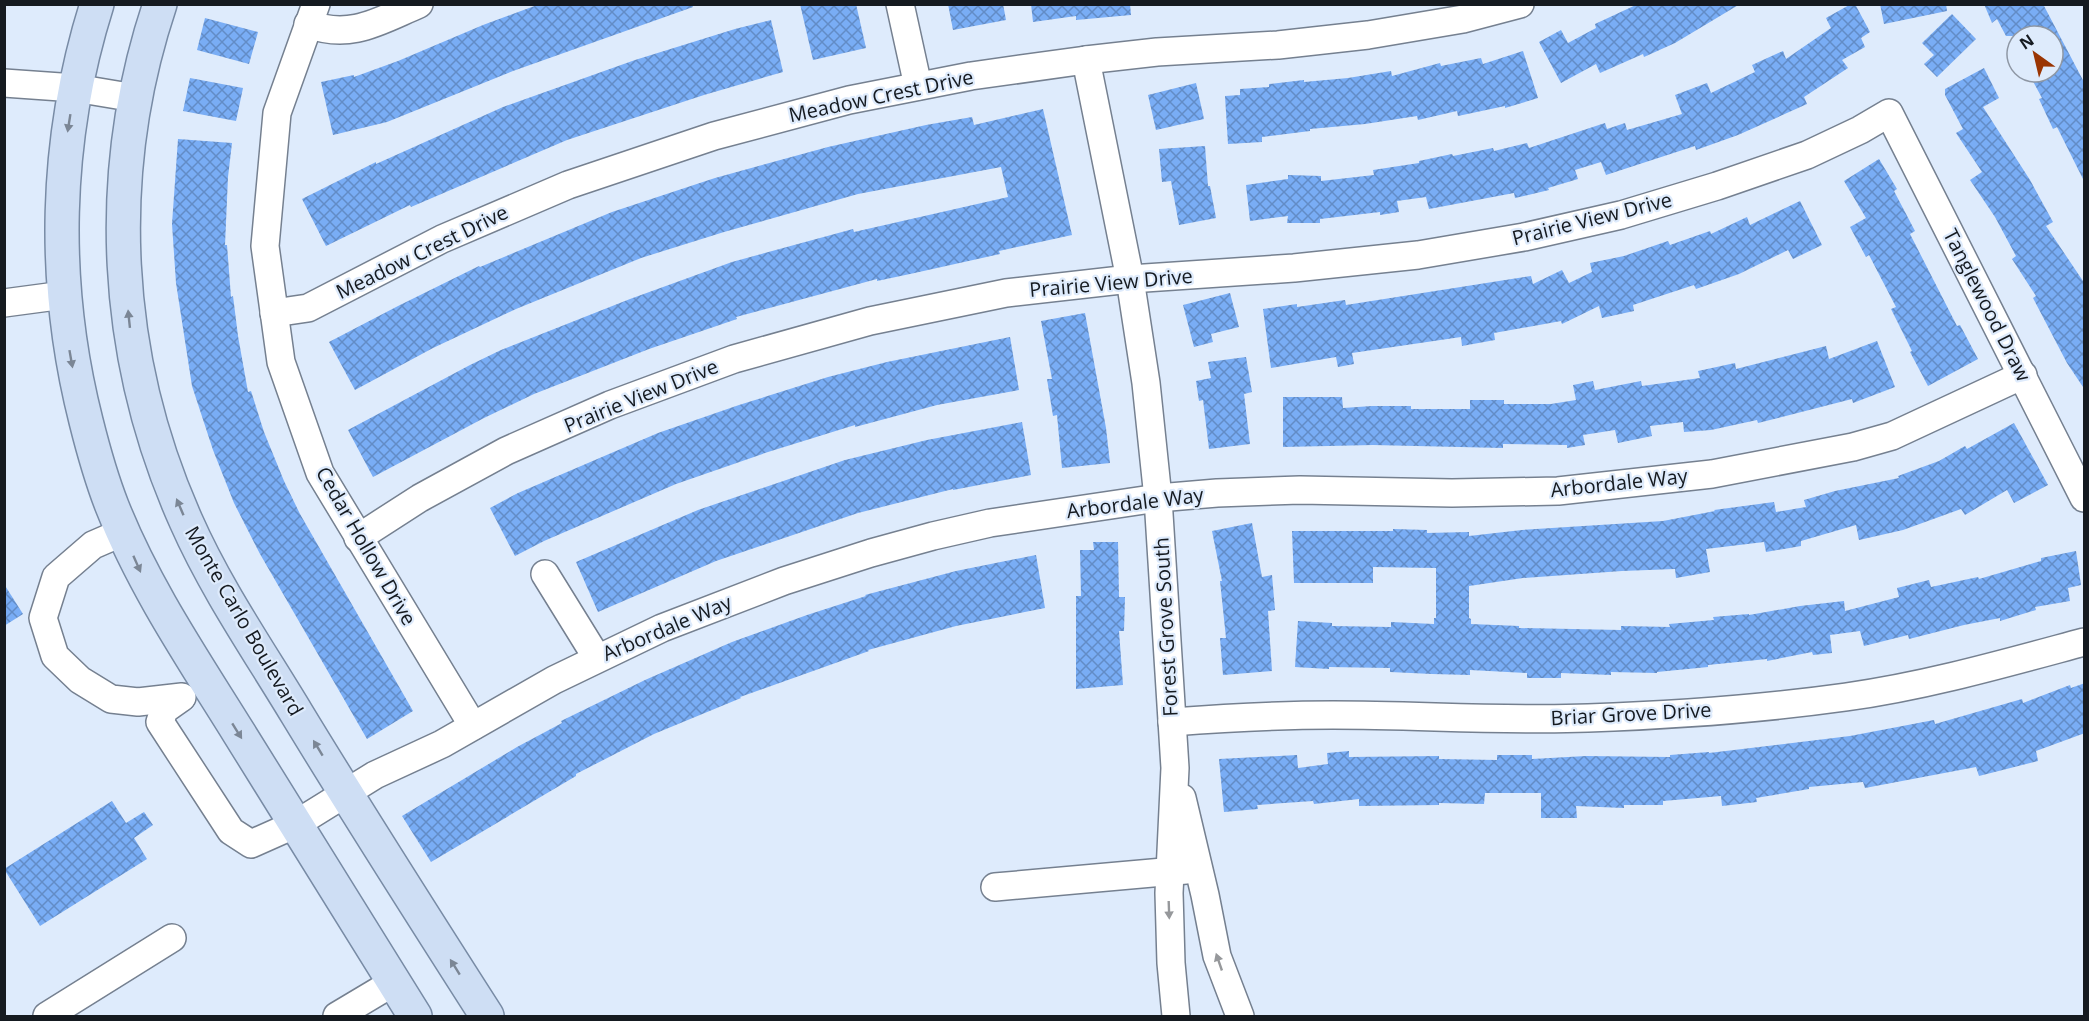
<svg xmlns="http://www.w3.org/2000/svg" width="2089" height="1021" font-family="'Open Sans',sans-serif">
  <style>
    .building { fill: url(#building-cross-hatch) }
    .lines { fill: none; stroke-linecap: round; stroke-linejoin: round }
    .minor-casing { stroke: #758090; stroke-width: 30 }
    .major-casing { stroke: #788ba5; stroke-width: 36 }
    .minor { stroke: #fff; stroke-width: 27 }
    .major { stroke: #cedef4; stroke-width: 33 }
    .oneway { fill: #7b8695 }
    .oneway2 { fill: #96989b }
    .labels { text-anchor: middle; stroke-width: 4.5; stroke-linejoin: round; paint-order: stroke }
    .street-label { font-size: 20px; fill: #151a20; stroke: #deebfc }
  </style>
  <defs>
    <pattern id="building-cross-hatch" width="8" height="8" patternUnits="userSpaceOnUse" patternTransform="scale(1.5)"><rect width="8" height="8" fill="#79adf5"/><path d="M0 0l8 8M0 8l8-8" fill="none" stroke="#628cc6"/></pattern>
  </defs>
  <rect width="100%" height="100%" fill="#deebfc"/>
  <!-- building -->
  <g class="building">
    <path d="M540 4H692L693 7 513 71 387 122 333 135 321 82 354 75V77L398 61 483 25Z"/>
    <path d="M800 4H856L866 48 813 60Z"/>
    <path d="M948 4H1003L1006 20 953 30Z"/>
    <path d="M1031 4H1130L1131 15 1076 20V16L1033 22Z"/>
    <path d="M1638 4H1740L1675 43 1644 57 1643 54 1600 73 1596 64 1561 83 1539 42 1561 30 1568 43 1596 28 1595 24Z"/>
    <path d="M1851 4H1855L1870 32 1861 38 1865 47 1842 60 1848 68 1804 97 1807 104 1738 135 1696 150 1695 146 1606 175 1601 162 1575 170 1578 179 1548 188 1549 190 1515 198 1514 193 1429 209 1426 197 1397 201 1399 212 1380 215V212L1320 219V223H1287L1288 216 1250 221 1246 185 1288 179V175L1321 176V181L1374 175 1373 170 1419 163V161L1452 154 1453 156 1493 148 1494 151 1527 143 1529 148 1605 123 1607 129 1625 123 1627 130 1682 114 1675 95 1707 83 1711 93 1755 72 1752 65 1783 51 1786 59 1831 28 1826 18Z"/>
    <path d="M1880 4H1946L1947 11 1884 24Z"/>
    <path d="M1984 4H2043L2085 84V183L2057 127 2053 129 2039 99 2042 98 2028 72H2053V36H2006L1997 19 1992 23Z"/>
    <path d="M1952 14 1976 39 1937 77 1924 64 1934 55 1922 43Z"/>
    <path d="M205 18 258 32 249 64 197 50Z"/>
    <path d="M771 20 783 72 704 95 567 140 411 207 410 205 326 246 302 199 376 162V164L503 107 635 60 735 29Z"/>
    <path d="M1523 51 1538 98 1505 108V106L1458 116 1457 111 1418 120 1417 116 1365 124 1310 129V131L1262 137V142L1228 144 1225 96 1240 95V89L1269 87V84L1304 80V82L1348 78 1391 71 1392 76 1440 63 1441 66 1481 58 1483 64Z"/>
    <path d="M1984 68 1999 98 1983 107 2030 180 2053 222 2046 226 2085 284V390L2067 363 2033 298 2036 296 2012 259 2016 256 1995 217 1970 180 1982 172 1956 133 1963 129 1945 95V89Z"/>
    <path d="M190 78 243 88 236 121 183 111Z"/>
    <path d="M1196 83 1204 119 1156 130 1148 95Z"/>
    <path d="M1043 109 1072 235 999 251 1000 254 910 274 877 281V279L736 317 737 319 649 349 534 394 484 418 373 477 348 430 470 365 501 350 630 299 732 262 853 229 854 232 1008 197 1001 167 858 194 724 232 641 258 516 309 433 348 355 390 329 342 398 306 479 266 480 267 612 212 715 178 828 147 926 125 972 117 974 125Z"/>
    <path d="M178 139 232 143 228 177 225 245H227L231 297 233 296 238 336 248 392 251 391 264 432 284 481 300 514 413 711 367 739 260 554 234 503 213 450 192 386 176 283 172 224Z"/>
    <path d="M1205 146 1208 186H1210L1216 218 1179 225 1171 181 1162 182 1159 149Z"/>
    <path d="M1879 159 1897 189 1894 191 1915 231 1910 234 1957 326 1960 325 1978 359 1928 386 1910 352 1912 351 1891 309 1896 307 1869 255 1866 257 1850 227 1866 218 1844 181Z"/>
    <path d="M1800 201 1822 245 1793 259 1788 250 1739 274 1696 289 1694 285 1633 305 1634 311 1602 318 1599 306 1562 324 1561 321 1494 333 1495 340 1462 346 1461 337 1352 353 1354 364 1338 367 1336 357 1271 368 1263 309 1297 304V307L1345 300 1346 305 1531 276 1533 284 1562 270 1569 283 1592 272 1590 263 1624 256 1668 241 1670 245 1710 231 1711 234 1747 217 1750 225Z"/>
    <path d="M1230 293 1239 327 1211 334 1213 342 1194 347 1183 305Z"/>
    <path d="M1085 313 1106 428 1110 463 1062 468 1057 415 1053 416 1047 379H1052L1041 321Z"/>
    <path d="M1010 337 1019 390 937 405 855 427V425L768 452 676 484 544 541 515 556 490 508 518 493 658 433 739 405 828 377 887 362Z"/>
    <path d="M1877 341 1895 387 1853 403 1852 399 1758 423 1757 420 1711 430 1684 432 1683 422 1650 426 1652 436 1618 443 1615 430 1583 435 1585 445 1567 448V445L1503 444V448L1373 445 1283 447V397H1342L1343 408 1372 406H1411V409H1470V400H1504V404H1551L1576 400 1573 385 1593 381 1595 390 1641 381 1642 386 1700 378 1698 371 1735 363 1736 369 1826 346 1829 359Z"/>
    <path d="M1246 357 1252 392 1244 394 1250 444 1209 449 1203 400 1199 401 1196 381 1211 378 1208 362Z"/>
    <path d="M1022 422 1031 475 953 490V489L858 513 716 561 598 612 576 562 698 510 845 460 927 440Z"/>
    <path d="M2014 423 2048 485 2014 503 2007 490 1965 515 1961 509 1903 530 1859 540 1856 525 1801 541V546L1766 552 1764 542 1706 549 1710 572 1676 578 1675 569 1622 571 1523 578 1469 586V618L1471 619V624L1519 626V628L1621 630V626L1670 627 1669 624 1714 620 1713 617 1749 614V615L1800 606 1844 601 1845 611 1899 597 1897 588 1929 580 1931 587 1978 577 1979 579 2041 561V558L2076 551 2081 585 2068 588 2070 601 2035 607 2036 610 2000 621V618L1964 625 1909 639 1908 635 1864 646 1860 631 1830 635 1832 653 1813 655 1812 652 1767 661V659L1708 665V667L1657 672V673L1611 672V675L1561 673V678H1527V673L1470 670V675L1432 674 1390 672V668L1329 667V669L1295 667 1298 621 1332 623V626L1391 627V622L1434 624V618H1436V568L1373 567V583H1294L1292 531H1393V529L1427 530V533L1469 532V536L1522 530 1663 521 1715 511 1714 510 1774 502 1776 512 1806 507 1804 500 1835 491 1899 478 1898 476 1939 461 1965 446 1967 449Z"/>
    <path d="M1252 523 1262 577 1272 575 1275 610 1268 611 1272 671 1223 675 1220 638H1226L1220 581H1222L1212 531Z"/>
    <path d="M1093 542H1118L1119 597H1125L1124 631H1119L1123 685 1076 689V596H1081L1080 550H1094Z"/>
    <path d="M1036 555 1045 608 956 626 868 650 869 651 740 697 741 698 654 734 576 774V776L431 862 402 816 517 747 562 723 561 721 645 680 732 642 807 615 866 596 865 595 956 571Z"/>
    <path d="M4 584 23 614 4 626Z"/>
    <path d="M2085 683V733L2036 751 2038 761 1979 776 1976 767 1865 788 1863 782 1809 787V789L1756 798 1757 802 1722 806 1721 796 1663 801V805H1624V808L1576 806 1577 818H1541V793H1485L1484 804 1439 803V805L1359 806V799L1314 804 1313 801 1257 805 1258 809 1224 812 1219 759 1297 755 1298 768 1328 764 1327 753 1349 751V757L1439 756V759L1497 760V755H1532V759L1586 756 1670 757V755L1709 752V753L1850 736 1934 720 1935 724 2022 699 2023 703 2070 685 2071 688Z"/>
    <path d="M112 801 126 823 144 812 153 825 134 838 147 859 40 926 4 869Z"/>
  </g>
  <g class="lines">
    <defs>
      <g id="minor">
        <path d="M316 4 277 113 265 246 281 362 320 473 473 726"/>
        <path d="M900 4 918 86"/>
        <path d="M308 24C351 40 379 21 419 4"/>
        <path d="M1086 60 1130 279 1146 383 1158 498 1175 768 1169 893 1171 963 1176 1016"/>
        <path d="M4 83 75 88 135 98"/>
        <path d="M4 303 64 295"/>
        <path d="M274 313 308 308 442 239 568 185 714 136 849 100 971 76 1086 60 1157 52 1278 45 1368 35 1463 19 1520 4"/>
        <path d="M123 532 93 545 56 577 43 618 55 656 80 680 111 699 138 702 182 697"/>
        <path d="M358 538 420 498 506 451 610 405 734 359 870 321 1006 293 1130 279 1294 268 1418 255 1524 237 1621 215 1717 186 1807 155 1860 130 1889 113 2084 498"/>
        <path d="M545 574 597 658"/>
        <path d="M181 698 164 710 160 722 231 831 251 844 296 824 375 775 442 744 554 680 662 628 784 581 871 553 933 536 990 523 1158 498 1217 493 1300 490 1452 493 1558 491 1712 474 1853 447 1892 436 2023 375"/>
        <path d="M1172 722C1225 718 1279 715 1333 715 1418 715 1503 721 1588 718 1674 715 1760 709 1846 697 1926 686 2006 663 2084 642"/>
        <path d="M1182 798 1205 895 1217 956 1240 1016"/>
        <path d="M995 887 1186 870"/>
        <path d="M47 1016 172 938"/>
        <path d="M337 1016 394 982"/>
      </g>
      <g id="major">
        <path d="M97 4C54 140 51 283 86 421 93 449 101 478 112 506 144 587 193 659 239 733 298 828 357 922 415 1016"/>
        <path d="M160 4C103 174 113 358 186 521 216 589 259 651 297 714 359 816 423 916 487 1016"/>
      </g>
    </defs>
    <!-- minor casing -->
    <use href="#minor" class="minor-casing"/>
    <!-- major casing -->
    <use href="#major" class="major-casing"/>
    <!-- minor -->
    <use href="#minor" class="minor"/>
    <!-- major -->
    <use href="#major" class="major"/>
  </g>
  <!-- one-way arrows -->
  <defs><path id="oneway-solid" d="M-6-.8H1V-3.2L6.5 0L1 3.2V.8H-6Z" transform="scale(1.5)"/></defs>
  <g class="oneway">
    <use href="#oneway-solid" transform="translate(69 123) rotate(99)"/>
    <use href="#oneway-solid" transform="translate(129 319) rotate(-96)"/>
    <use href="#oneway-solid" transform="translate(71 359) rotate(80)"/>
    <use href="#oneway-solid" transform="translate(180 507) rotate(-113)"/>
    <use href="#oneway-solid" transform="translate(137 564) rotate(66)"/>
    <use href="#oneway-solid" transform="translate(237 731) rotate(58)"/>
    <use href="#oneway-solid" transform="translate(318 748) rotate(-121)"/>
    <use href="#oneway-solid" transform="translate(455 967) rotate(-122)"/>
  </g>
  <g class="oneway2">
    <use href="#oneway-solid" transform="translate(1169 910) rotate(88)"/>
    <use href="#oneway-solid" transform="translate(1219 962) rotate(-109)"/>
  </g>
  <g class="labels">
    <!-- street labels -->
    <g class="street-label">
      <text transform="translate(881 96) rotate(-12)" y="7">Meadow Crest Drive</text>
      <text transform="translate(1592 219) rotate(-14)" y="7">Prairie View Drive</text>
      <text transform="translate(422 252) rotate(-26)" y="7">Meadow Crest Drive</text>
      <text transform="translate(1111 283) rotate(-5)" y="7">Prairie View Drive</text>
      <text transform="translate(1987 305) rotate(63)" y="7">Tanglewood Draw</text>
      <text transform="translate(641 396) rotate(-22)" y="7">Prairie View Drive</text>
      <text transform="translate(1619 483) rotate(-6)" y="7">Arbordale Way</text>
      <text transform="translate(1135 503) rotate(-7)" y="7">Arbordale Way</text>
      <text transform="translate(366 546) rotate(60)" y="7">Cedar Hollow Drive</text>
      <text transform="translate(244 621) rotate(60)" y="7">Monte Carlo Boulevard</text>
      <text transform="translate(1166 627) rotate(-93)" y="7">Forest Grove South</text>
      <text transform="translate(667 628) rotate(-23)" y="7">Arbordale Way</text>
      <text transform="translate(1631 714) rotate(-3)" y="7">Briar Grove Drive</text>
    </g>
  </g>
  <!-- border -->
  <rect width="2089" height="1021" fill="none" stroke="#151a20" stroke-width="12"/>
  <!-- north arrow -->
  <g transform="translate(2035 54) rotate(326)"><circle r="28" fill="#deebfc" stroke="#8e97a4" stroke-width="1.5"/>
  <path d="M0-4.5L10 22L0 15L-10 22Z" fill="#9a3503"/>
  <text y="-9" font-size="16" font-weight="bold" text-anchor="middle" fill="#151a20">N</text>
  </g>
</svg>
